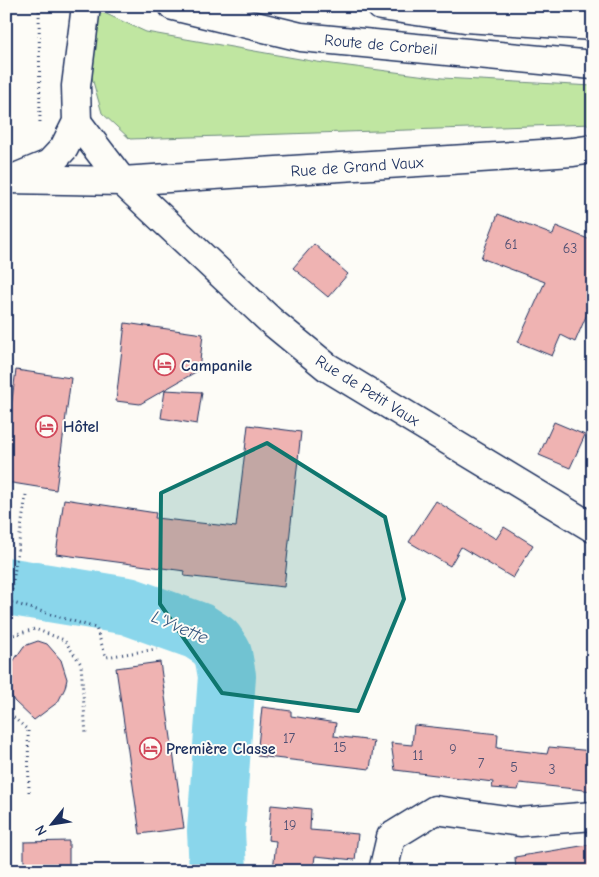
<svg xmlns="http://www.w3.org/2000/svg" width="599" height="877" font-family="'Comic Neue',sans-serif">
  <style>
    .green { fill: #c0e6a1; stroke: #6e8a80 }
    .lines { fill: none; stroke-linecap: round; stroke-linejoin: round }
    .river { stroke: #8ad6eb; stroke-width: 58 }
    .building { fill: #efb3b2; stroke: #1b2f5e }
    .minor-casing { stroke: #1b2f5e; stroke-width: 31 }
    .secondary-casing { stroke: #1b2f5e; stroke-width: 31 }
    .path { stroke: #1b2f5e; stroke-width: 3; stroke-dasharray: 1 4; stroke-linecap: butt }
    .minor { stroke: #fdfcf7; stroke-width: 28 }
    .secondary { stroke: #fdfcf7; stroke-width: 28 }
    .marked { fill: #0f766e; fill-opacity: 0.2; stroke: #0f766e; stroke-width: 4; stroke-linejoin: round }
    .labels { text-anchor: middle; stroke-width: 4; stroke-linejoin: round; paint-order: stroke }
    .number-label { font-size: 14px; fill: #505073 }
    .street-label { font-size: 16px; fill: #1b2f5e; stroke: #fdfcf7 }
    .poi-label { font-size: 16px; font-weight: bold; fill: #1b2f5e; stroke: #fdfcf7; text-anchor: start }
    .water-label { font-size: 18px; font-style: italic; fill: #375981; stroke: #fdfcf7 }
  </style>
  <rect width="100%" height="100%" fill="#fdfcf7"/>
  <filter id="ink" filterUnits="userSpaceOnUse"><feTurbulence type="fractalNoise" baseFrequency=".02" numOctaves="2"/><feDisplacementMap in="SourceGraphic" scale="10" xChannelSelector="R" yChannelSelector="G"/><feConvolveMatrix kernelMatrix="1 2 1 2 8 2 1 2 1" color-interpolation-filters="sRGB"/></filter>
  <g filter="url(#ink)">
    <!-- green -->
    <path class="green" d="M91 7 146 32 317 62 442 78 593 86V124L130 139 102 113 90 71Z"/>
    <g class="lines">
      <!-- river -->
      <path class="river" d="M6 586 128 606 198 631 215 642 223 654 227 676 216 831 218 871"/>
    </g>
    <!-- building -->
    <g class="building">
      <path d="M498 214 553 235 556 226 593 241V300L575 342 561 335 552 356 518 342 545 282 481 258Z"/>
      <path d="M314 244 348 274 328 297 293 268Z"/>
      <path d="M125 323 203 334 199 370 140 404 116 401Z"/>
      <path d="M16 370 71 378 56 490 6 482V444Z"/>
      <path d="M165 390 202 392 197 424 161 418Z"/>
      <path d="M554 422 585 435 570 468 539 455Z"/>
      <path d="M248 425 301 432 284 587 184 576 185 571 56 554 64 499 156 513 155 518 236 527Z"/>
      <path d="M436 501 496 539 504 527 533 545 513 578 461 547 450 566 409 542Z"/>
      <path d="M38 641 47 644 61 660 67 679 65 688 58 702 34 720 14 701 8 688 7 679 10 666 24 646Z"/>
      <path d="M160 662 184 828 140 834 116 668Z"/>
      <path d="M262 707 291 711V716L336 723 334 736 374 741 370 769 257 756Z"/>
      <path d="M414 725 498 734 497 748 547 754 549 747 593 751V791L520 783 518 790 492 788 493 782 395 770 391 743 412 745Z"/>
      <path d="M271 805 311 809 310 830 358 834 355 860 315 856 313 871H273L276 841 268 840Z"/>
      <path d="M69 841V871H24V842Z"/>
      <path d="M593 844V871H516L515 857Z"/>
    </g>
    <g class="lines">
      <defs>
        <g id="minor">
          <path d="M77 122 122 181 271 321 327 367 593 528"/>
          <path d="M20 176 49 164 64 148 77 122 76 86 86 6"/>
          <path d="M6 179 122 181 573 152 593 149"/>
          <path d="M383 871 391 837 435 810 520 822 593 816"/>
        </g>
        <g id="secondary">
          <path d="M173 6 301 37 593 65"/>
          <path d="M381 6 465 18 593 26"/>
        </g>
      </defs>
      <!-- minor casing -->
      <use href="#minor" class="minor-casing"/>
      <!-- secondary casing -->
      <use href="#secondary" class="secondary-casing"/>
      <!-- path -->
      <g class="path">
        <path d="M39 6 40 126"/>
        <path d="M26 495 10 602 96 628 106 657 157 649"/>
        <path d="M6 641 13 635 35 629 64 640 81 664 86 735"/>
        <path d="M6 711 28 730 29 792"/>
      </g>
      <!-- minor -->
      <use href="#minor" class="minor"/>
      <!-- secondary -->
      <use href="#secondary" class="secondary"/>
    </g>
  </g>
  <!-- marked area -->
  <path class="marked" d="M267 443 385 517 404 599 358 711 222 693 160 604 161 493Z"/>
  <!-- icons -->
  <defs>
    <symbol id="hotel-ring" viewBox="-11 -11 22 22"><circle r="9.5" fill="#fdfcf7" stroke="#d1495b" stroke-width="1.5"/><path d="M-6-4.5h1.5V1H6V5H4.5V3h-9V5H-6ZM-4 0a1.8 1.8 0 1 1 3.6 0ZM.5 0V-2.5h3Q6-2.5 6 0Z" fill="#d1495b"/></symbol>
  </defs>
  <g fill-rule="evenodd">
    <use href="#hotel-ring" x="152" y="352" width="25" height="25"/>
    <use href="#hotel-ring" x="34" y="414" width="25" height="25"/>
    <use href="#hotel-ring" x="138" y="736" width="25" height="25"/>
  </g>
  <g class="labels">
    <!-- number labels -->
    <g class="number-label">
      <text x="511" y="249">61</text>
      <text x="570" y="253">63</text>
      <text x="289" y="743">17</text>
      <text x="340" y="752">15</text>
      <text x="453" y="754">9</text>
      <text x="418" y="760">11</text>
      <text x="481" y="768">7</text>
      <text x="514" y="772">5</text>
      <text x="552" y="774">3</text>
      <text x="290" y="830">19</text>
    </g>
    <!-- street labels -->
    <g class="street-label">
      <text transform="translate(381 44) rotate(5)" y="6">Route de Corbeil</text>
      <text transform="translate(357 166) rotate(-4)" y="6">Rue de Grand Vaux</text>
      <text transform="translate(368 390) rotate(32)" y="6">Rue de Petit Vaux</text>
    </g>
    <!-- poi labels -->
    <g class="poi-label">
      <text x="181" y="371">Campanile</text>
      <text x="63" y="432">Hôtel</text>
      <text x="166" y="754">Première Classe</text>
    </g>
    <!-- water labels -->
    <g class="water-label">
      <text transform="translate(180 627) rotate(23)" y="6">L'Yvette</text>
    </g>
  </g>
  <!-- margin -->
  <rect width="599" height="877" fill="none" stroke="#fdfcf7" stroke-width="25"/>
  <rect x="12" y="12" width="574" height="852" fill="none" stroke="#1b2f5e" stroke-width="2" filter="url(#ink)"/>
  <!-- north arrow -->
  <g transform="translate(52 824) rotate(240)" stroke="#fdfcf7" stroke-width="4" paint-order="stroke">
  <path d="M0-4L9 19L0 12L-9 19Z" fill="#1b2f5e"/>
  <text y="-8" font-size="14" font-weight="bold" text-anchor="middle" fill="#1b2f5e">N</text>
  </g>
</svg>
